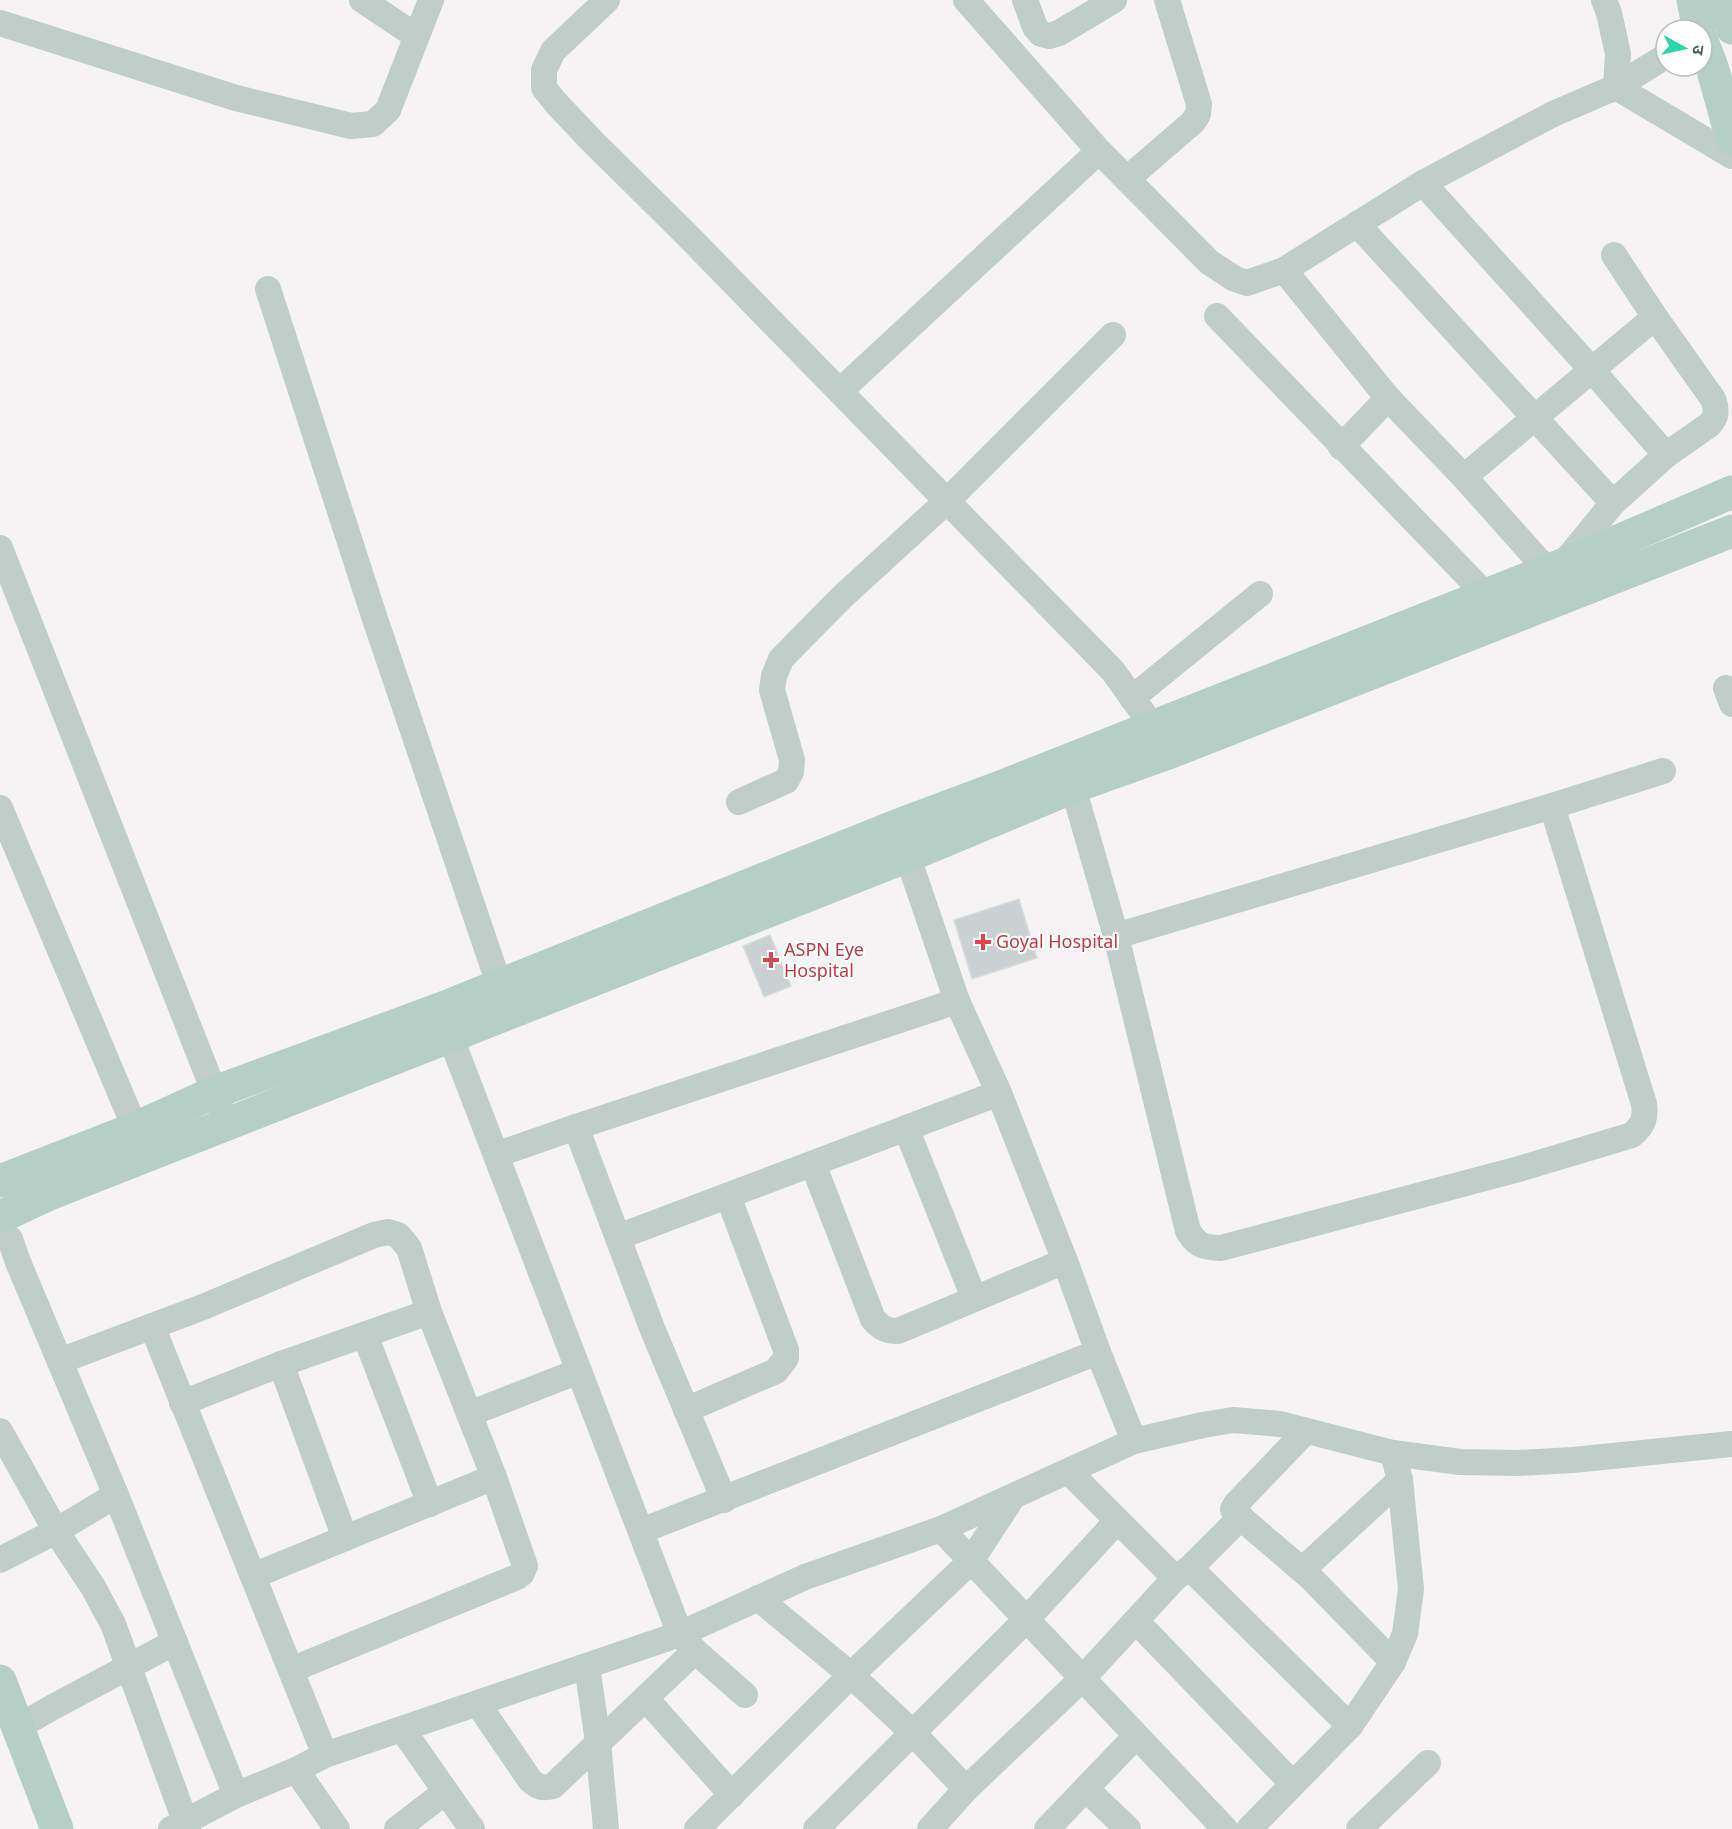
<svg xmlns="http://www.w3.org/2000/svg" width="1732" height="1829" font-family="'Noto Sans','Noto Sans Devanagari',sans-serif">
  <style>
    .building { fill: #cad1d0; stroke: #d7dddd; stroke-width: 1.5 }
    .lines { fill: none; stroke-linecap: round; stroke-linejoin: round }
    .minor { stroke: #c0cdc8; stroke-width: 26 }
    .major { stroke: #b5cec6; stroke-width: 33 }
    .health-dot { fill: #e0444e; stroke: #fff; stroke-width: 2 }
    .labels { text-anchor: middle; stroke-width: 4.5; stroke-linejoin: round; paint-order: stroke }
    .health-label { font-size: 18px; fill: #be3a42; stroke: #fff; text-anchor: start }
  </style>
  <rect width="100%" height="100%" fill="#f5f3f4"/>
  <!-- building -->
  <g class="building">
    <path d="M1019 899 1037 958 972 979 954 920Z"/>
    <path d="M770 935 791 986 764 997 743 946Z"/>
  </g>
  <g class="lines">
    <!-- minor -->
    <g class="minor">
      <path d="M362 0 416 36"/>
      <path d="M607 0 553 51 544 70V88L556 103 593 142 686 234 1113 671 1164 742"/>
      <path d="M966 0 1099 151 1209 262 1235 279 1247 283 1284 270 1423 183 1553 114 1616 87 1666 56"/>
      <path d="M1025 0 1035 27 1041 34 1049 36 1059 33 1114 0"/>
      <path d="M1604 0 1609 13 1618 54 1616 87 1732 156"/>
      <path d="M0 23 236 98 351 126 373 124 388 110 431 0"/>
      <path d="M1127 179 1193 122 1198 114 1199 104 1167 0"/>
      <path d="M1423 183 1592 370 1666 455"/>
      <path d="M1357 224 1613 503"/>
      <path d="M1284 270 1388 398 1464 477 1547 570"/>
      <path d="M268 289 374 616 499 984"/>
      <path d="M1217 316 1486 595"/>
      <path d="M840 391 1099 151"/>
      <path d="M1341 447 1388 398"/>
      <path d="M1464 477 1655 317"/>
      <path d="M0 548 221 1109"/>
      <path d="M1563 564 1613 503 1666 455 1709 425C1717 417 1717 410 1713 399L1655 317 1614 255"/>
      <path d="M1726 688 1732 704"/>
      <path d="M1132 698 1260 594"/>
      <path d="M1073 787 1116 936 1552 806 1663 771"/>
      <path d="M739 802 786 781 791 772 792 760 772 690 774 676 781 659 841 598 947 501 1113 335"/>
      <path d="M0 808 135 1128"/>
      <path d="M902 840 957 1001 999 1093 1065 1261 1098 1352 1134 1441"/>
      <path d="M1116 936 1188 1231C1198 1247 1204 1247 1221 1248L1519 1169 1632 1135C1643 1125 1646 1119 1644 1104L1552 806"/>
      <path d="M444 1020 680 1634 695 1651 745 1695"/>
      <path d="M576 1127 652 1328 724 1500"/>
      <path d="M906 1128 974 1298"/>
      <path d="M496 1155 576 1127 957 1001"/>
      <path d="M813 1164 873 1319C881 1328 886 1331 898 1331L1065 1261"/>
      <path d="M618 1237 999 1093"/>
      <path d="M10 1239 18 1262 116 1495 236 1795"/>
      <path d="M152 1326 325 1755"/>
      <path d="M365 1335 430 1504"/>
      <path d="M60 1361 203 1307 374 1235 388 1232 398 1235 409 1248 429 1312 494 1477 525 1566 522 1573 517 1577 291 1670"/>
      <path d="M281 1364 345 1538"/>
      <path d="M182 1403 281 1364 429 1312"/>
      <path d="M686 1410 776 1371 786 1358V1350L728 1196"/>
      <path d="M469 1414 579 1371"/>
      <path d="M0 1431 56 1531 93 1587 113 1624 188 1829"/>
      <path d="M1306 1431 1236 1504 1233 1509 1234 1512 1309 1576 1393 1662"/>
      <path d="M1069 1472 1175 1578"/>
      <path d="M941 1529 1225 1829"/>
      <path d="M641 1531 1098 1352"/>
      <path d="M0 1560 56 1531 116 1495"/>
      <path d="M1190 1568 1350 1726"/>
      <path d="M1302 1570 1400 1480"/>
      <path d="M253 1576 494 1477"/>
      <path d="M758 1598 851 1675 912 1732 966 1789"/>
      <path d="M1136 1621 1293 1784"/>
      <path d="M587 1666 598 1742 606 1829"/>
      <path d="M646 1699 732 1795"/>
      <path d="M478 1704 530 1780C538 1787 542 1789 553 1786L695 1651"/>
      <path d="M18 1727 53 1707 175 1642"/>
      <path d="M402 1729 472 1829"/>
      <path d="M296 1770 337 1829"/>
      <path d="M1086 1789 1128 1829"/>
      <path d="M171 1829 236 1795 296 1770 325 1755 680 1634 805 1577 941 1529 1134 1441 1203 1425 1233 1420 1280 1424 1393 1453 1460 1462 1518 1463 1573 1460 1732 1444"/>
      <path d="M397 1829 445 1792"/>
      <path d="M697 1829 851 1675 971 1561 1012 1498"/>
      <path d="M816 1829 1027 1619 1117 1521"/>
      <path d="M930 1829 966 1789 1083 1678 1175 1578 1190 1568 1241 1517"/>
      <path d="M1047 1829 1136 1736"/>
      <path d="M1249 1829 1350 1726 1393 1662 1405 1634 1411 1589 1400 1480 1393 1453"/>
      <path d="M1359 1829 1428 1763"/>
    </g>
    <!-- major -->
    <g class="major">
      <path d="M1693 0 1699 30"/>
      <path d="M1724 0 1732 28"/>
      <path d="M1702 41 1712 67 1732 139"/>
      <path d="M0 1181 136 1128 215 1092 440 1009 896 826 1003 786 1572 561 1732 492"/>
      <path d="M0 1217 47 1195 908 856 1073 787 1171 752 1732 531"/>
      <path d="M0 1681 57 1829"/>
    </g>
  </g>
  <!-- markers -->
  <g class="health-dot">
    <path d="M980 933h6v6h6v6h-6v6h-6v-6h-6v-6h6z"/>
    <path d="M768 951h6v6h6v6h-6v6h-6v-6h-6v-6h6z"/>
  </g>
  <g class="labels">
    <!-- health labels -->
    <g class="health-label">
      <text x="996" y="948">Goyal Hospital</text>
      <text x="784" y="956">ASPN Eye<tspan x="784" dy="21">Hospital</tspan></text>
    </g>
  </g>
  <!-- north arrow -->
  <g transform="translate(1684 48) rotate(98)"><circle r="28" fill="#ffffff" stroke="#b7bfbc" stroke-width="1.5"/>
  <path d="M0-4.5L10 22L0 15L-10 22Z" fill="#2bd6ad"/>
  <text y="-9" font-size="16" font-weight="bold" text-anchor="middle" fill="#4c5f58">उ</text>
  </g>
</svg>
